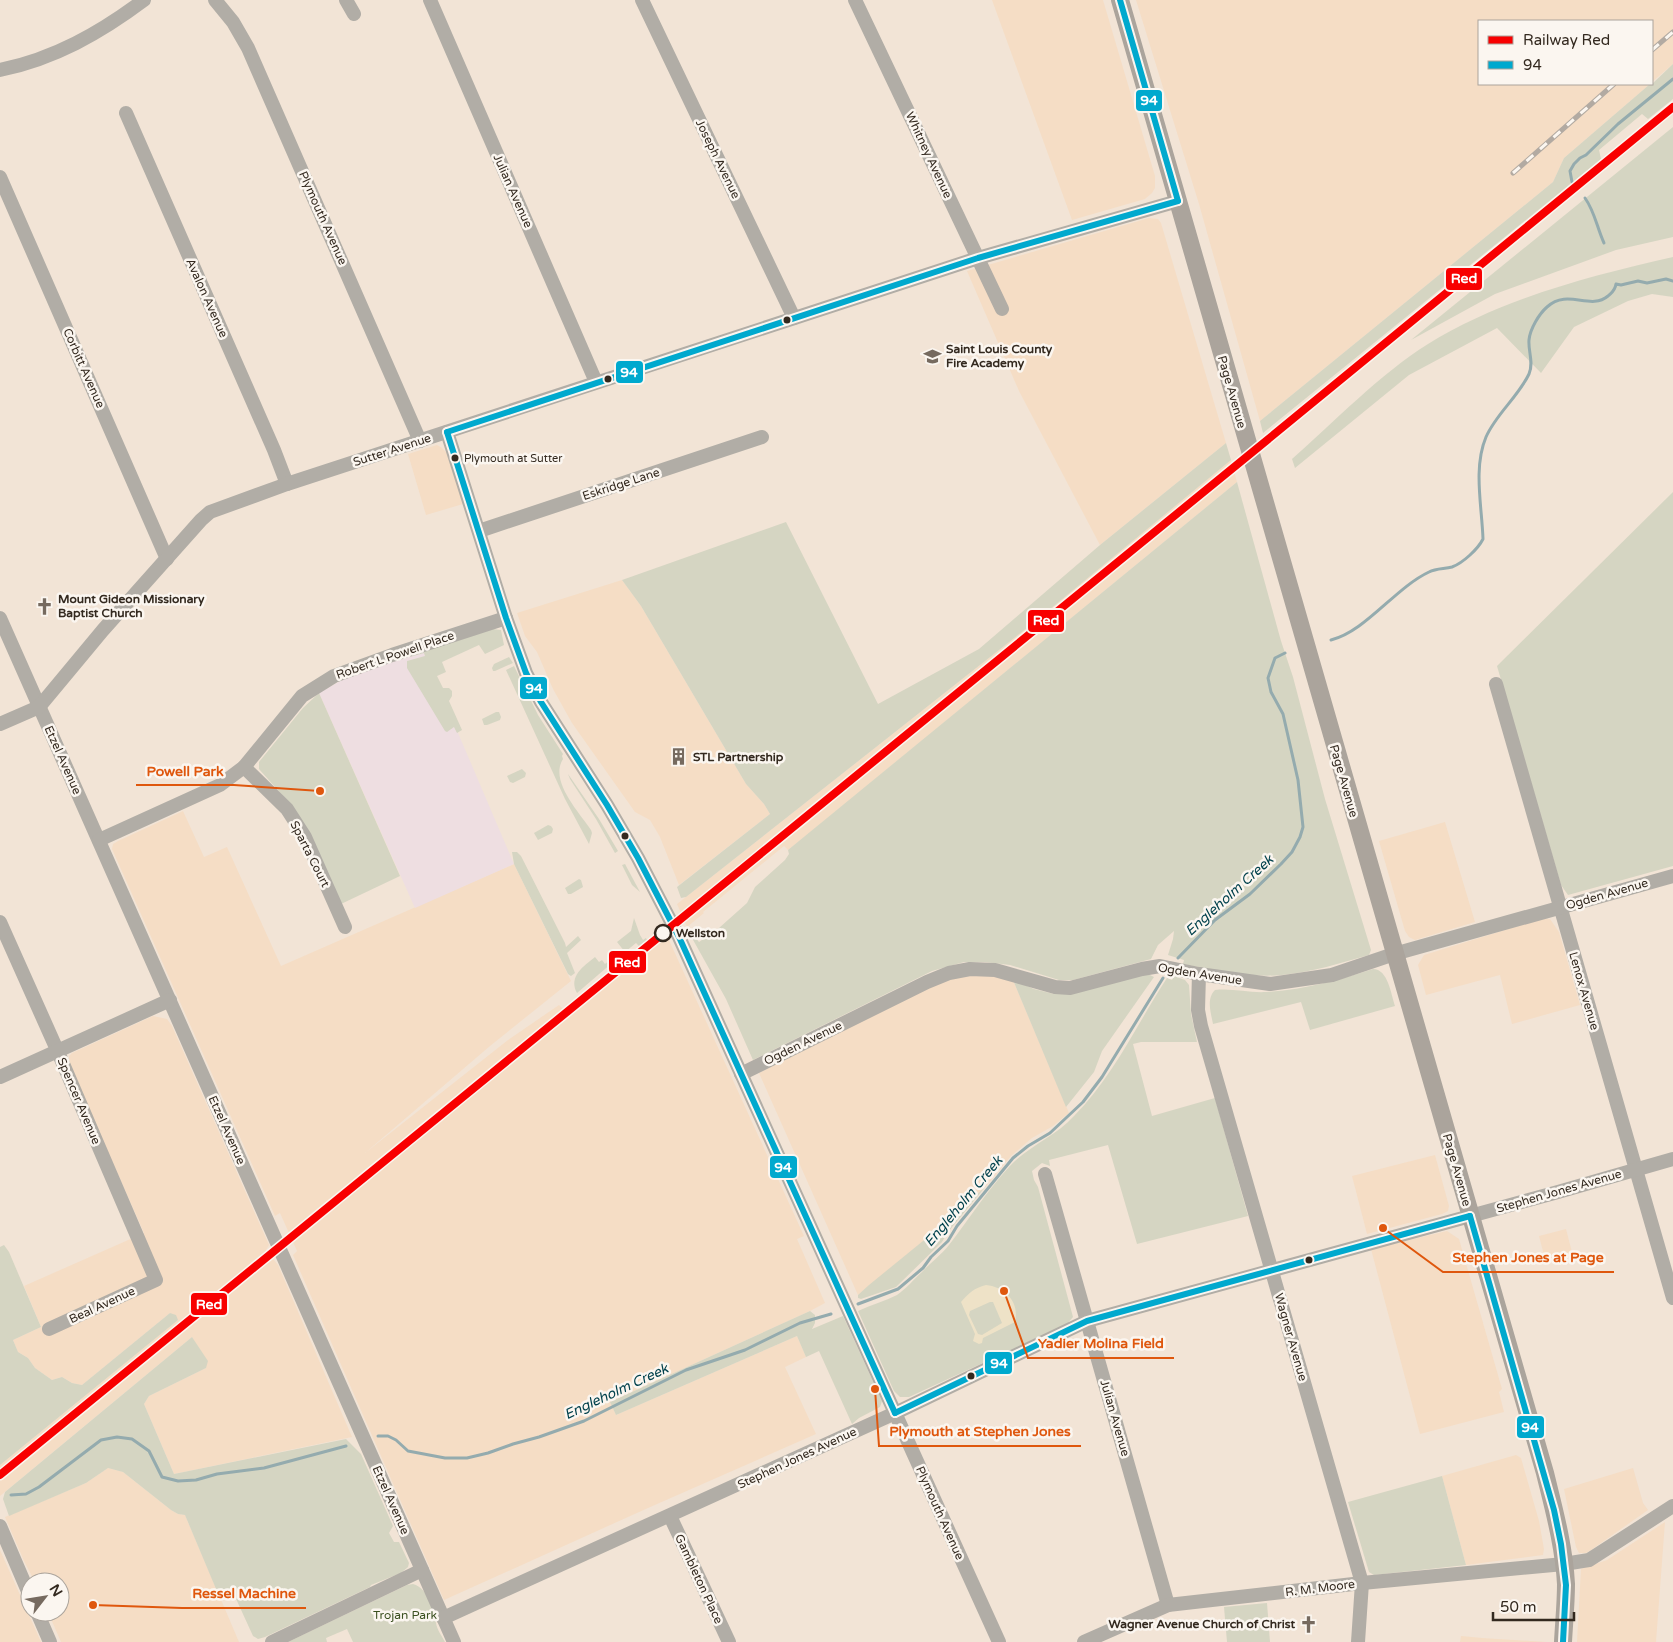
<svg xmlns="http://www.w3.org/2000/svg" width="1673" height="1642" font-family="'Varela Round',sans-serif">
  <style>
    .built { fill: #f5ddc5 }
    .education { fill: #eedee1 }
    .green { fill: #d5d5c2 }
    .sand { fill: #eee2c7; fill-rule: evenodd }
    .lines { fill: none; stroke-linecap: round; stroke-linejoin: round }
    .stream { stroke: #94abae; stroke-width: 3 }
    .minor { stroke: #b1ada6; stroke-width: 14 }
    .major { stroke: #aba49c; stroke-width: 18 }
    .rail-casing { stroke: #b2aaa2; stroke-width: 5 }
    .rail { stroke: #fbf6f0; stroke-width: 3; stroke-dasharray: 9; stroke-linecap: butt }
    .bus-1-casing { stroke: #fbf6f0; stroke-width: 10 }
    .bus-1 { stroke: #00a9ce; stroke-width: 6 }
    .rail-1-casing { stroke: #fbf6f0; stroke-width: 11 }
    .rail-1 { stroke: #f80000; stroke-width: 8 }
    .bus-dot { fill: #33291f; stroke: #fbf6f0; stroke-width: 2 }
    .stop-dot { fill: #fbf6f0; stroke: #33291f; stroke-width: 2.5 }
    .labels { text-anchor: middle; stroke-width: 5; stroke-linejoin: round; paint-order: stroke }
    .bus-label { font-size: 11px; fill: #33291f; stroke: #fbf6f0; text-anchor: start }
    .street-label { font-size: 12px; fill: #33291f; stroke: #fbf6f0 }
    .poi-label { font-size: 12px; font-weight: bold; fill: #33291f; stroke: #fbf6f0; text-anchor: start }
    .stop-label { font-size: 12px; font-weight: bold; fill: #33291f; stroke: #fbf6f0; text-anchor: start }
    .park-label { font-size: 12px; fill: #3b5020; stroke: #fbf6f0 }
    .water-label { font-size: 14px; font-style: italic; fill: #00414c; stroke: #fbf6f0 }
    .leader { fill: none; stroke: #df570d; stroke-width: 2 }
    .callout-dot { fill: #df570d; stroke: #fbf6f0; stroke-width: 2 }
    .callout-label { font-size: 14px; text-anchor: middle; font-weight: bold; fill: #df570d; stroke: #fbf6f0; stroke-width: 5; stroke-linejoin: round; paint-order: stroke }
    .line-badge { stroke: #fbf6f0; stroke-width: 2 }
    .badge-label { font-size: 14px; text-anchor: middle; font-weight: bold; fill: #fff }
  </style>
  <rect width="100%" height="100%" fill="#f2e4d6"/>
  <!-- built -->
  <g class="built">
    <path d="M992 0H1103L1155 176V188L1152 193 1145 199 1072 220Z"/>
    <path d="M1136 0H1673V64L1652 82V21H1479V84H1650L1564 158 1553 182 1260 421 1199 204Z"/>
    <path d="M1149 218 1158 219 1161 223 1226 443 1100 545 1019 391 967 271Z"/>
    <path d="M437 445 442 448 447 453 463 504 426 515 408 454Z"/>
    <path d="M1231 460 1237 482 806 836 788 850 784 846 703 912 704 913 687 927 677 904 1032 624Z"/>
    <path d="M622 580 641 606 746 784 764 804 770 814 679 885 660 837 650 820 635 812 572 723 553 689 537 652 525 636 517 613Z"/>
    <path d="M183 811 204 857 227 847 281 966 514 864 571 981 490 1046 365 1153 508 1040 559 1005 564 1010 645 945 644 943 663 927 804 1236 797 1239 825 1303 810 1311 610 1402 616 1415 797 1336 806 1357 785 1367 816 1434 648 1508 444 1600 293 1255 297 1251 280 1213 275 1216 112 849 113 844 118 841Z"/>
    <path d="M1445 822 1475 922 1415 940 1409 937 1405 931 1379 841Z"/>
    <path d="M1544 918 1550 919 1559 932 1580 1005 1512 1024 1500 975 1426 995 1418 965 1424 955Z"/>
    <path d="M970 976H993L1013 980 1069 1113 1053 1126 1032 1138 1011 1156 986 1186 961 1210 858 1295 759 1073 929 987 951 979Z"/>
    <path d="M153 1016 167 1019 172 1026 269 1245 266 1250 278 1265 352 1437 174 1474 144 1404 149 1396 206 1368 192 1337 0 1496V1465L178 1320 170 1313 82 1385 72 1383 62 1377 52 1380 35 1368 28 1358 18 1352 13 1340 41 1327 24 1286 144 1233 69 1064V1056L72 1053Z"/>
    <path d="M1435 1155 1449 1206 1448 1211 1442 1214 1367 1234 1352 1176Z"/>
    <path d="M1566 1229 1573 1256 1546 1263 1539 1236Z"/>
    <path d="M1447 1231 1459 1239 1502 1389 1499 1392 1504 1412 1420 1434 1371 1249Z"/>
    <path d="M1516 1455 1521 1458 1539 1521 1544 1549 1543 1555 1466 1565 1442 1476Z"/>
    <path d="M108 1468 123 1472 171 1510 178 1514 185 1515 239 1642H61L48 1612H60V1582H35L24 1561 5 1517 86 1483Z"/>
    <path d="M1633 1468 1643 1503 1648 1510 1591 1550 1586 1553H1579L1576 1547 1564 1489Z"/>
    <path d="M1665 1522 1656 1642H1577L1581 1569 1607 1560Z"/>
    <path d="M0 1550 41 1642H0Z"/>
    <path d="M1461 1636 1482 1638 1547 1642H1460Z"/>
  </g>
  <!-- education -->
  <path class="education" d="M423 651 514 864 415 908 319 693 342 680Z"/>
  <!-- green -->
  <g class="green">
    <path d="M1673 64V99L1648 119 1642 114 1599 150 1601 159 1263 433 1260 421 1553 182 1564 158 1650 84H1652Z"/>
    <path d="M1673 127V237L1616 250 1495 294 1411 340Z"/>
    <path d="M1673 257V297L1652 294 1628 301 1574 327 1541 373 1497 328 1409 375 1295 468 1292 459C1334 422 1380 374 1428 344 1501 299 1589 276 1673 257Z"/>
    <path d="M1226 443 1231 460 1032 624 686 897 681 898 677 887 770 814 764 804 746 784 641 606 622 580 786 522 878 704 979 649 1100 545Z"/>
    <path d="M1237 482 1281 641 1293 677 1325 799 1371 950 1369 955C1341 963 1312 972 1282 975 1249 978 1216 970 1183 964L1184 960 1168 955 1173 939 1174 931 1158 945 1151 959 1073 980H1059L1010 965 985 962H964L932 971 753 1060 726 999 692 938 694 936 699 942 719 928 747 903 755 887 785 860 789 854 788 850Z"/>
    <path d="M1673 492V866L1568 895 1561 885 1497 666Z"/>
    <path d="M493 629 501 630 504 645 485 654 479 645 442 662 446 672 437 676 443 688H449L452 691V696L449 701 462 730 457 733 454 727 447 732 445 731 407 668V661L425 656 424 653 410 657 412 655Z"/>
    <path d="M509 657 513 663 495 671H493L492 668 494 664Z"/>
    <path d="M514 666 538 715 563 754 562 756 563 759C549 781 579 812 591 830L592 833 589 844 565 799 506 670Z"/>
    <path d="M319 693 400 876 341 904 293 807 259 769V762L303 708Z"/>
    <path d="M496 712H499L501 717 500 720 487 725H484L482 719Z"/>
    <path d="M522 769 526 773 525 777 513 783 510 782 507 776Z"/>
    <path d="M568 774 599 819 618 851 615 853 596 819 570 779Z"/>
    <path d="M548 825 551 826 553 829 552 833 538 840 534 833Z"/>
    <path d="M517 852 521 856 565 943 566 947 578 936 581 940 567 953 575 973 571 976 568 974 514 864 512 852Z"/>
    <path d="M625 864 640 892 632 885 622 865Z"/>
    <path d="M579 879 581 880 583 887 571 894H568L565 888Z"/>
    <path d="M634 918 640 935 643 940 646 938 647 940 639 946 636 943 625 952 617 942 631 931Z"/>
    <path d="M612 952 619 957 577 993C568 976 584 966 595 957L599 962 602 960 605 964 612 958 610 954Z"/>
    <path d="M1373 969C1388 969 1391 994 1395 1006L1310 1030 1301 1002 1213 1024C1211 1013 1206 999 1215 990 1232 988 1249 993 1266 992 1303 990 1338 980 1373 969Z"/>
    <path d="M1146 973 1154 977 1102 1051 1094 1072 1066 1107 1013 980 1034 989 1054 994Z"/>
    <path d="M1174 976 1185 980 1189 985 1191 1014 1197 1042H1141L1133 1044 1152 1116 1215 1098 1248 1216 1137 1244 1108 1145 1049 1160 1050 1166 1042 1163 1032 1171 1034 1180 1038 1187 1073 1317 1067 1324 909 1397H900L894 1391 858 1311C871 1305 885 1301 897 1295 906 1289 914 1279 922 1272 930 1263 941 1255 949 1245 969 1219 987 1191 1009 1167 1028 1146 1055 1137 1074 1116 1113 1077 1137 1024 1167 978L1172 980Z"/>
    <path d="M986 1186 948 1232 942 1242 896 1287 861 1299 858 1298V1295L869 1285 961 1210Z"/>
    <path d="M4 1245 9 1252 41 1327 13 1340 18 1352 28 1358 35 1368 52 1380 62 1377 72 1383 82 1385 170 1313 176 1315 178 1320 0 1465V1247Z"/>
    <path d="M810 1311 815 1315V1323L812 1329 843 1316 882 1401 880 1407 859 1418 852 1424 819 1351 806 1357 797 1336 616 1415 610 1402Z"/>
    <path d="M192 1337 208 1361 206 1368 149 1396 144 1404 174 1474 346 1439 361 1454 393 1526 389 1533 394 1542H399L409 1563 408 1567 401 1573 371 1585 370 1587 265 1637 258 1639 253 1636 232 1590 219 1596 185 1515 178 1514 171 1510 123 1472 108 1468 86 1483 9 1516 3 1499 5 1492Z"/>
    <path d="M1442 1476 1466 1565 1374 1575 1369 1572 1348 1502Z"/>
    <path d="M413 1584C429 1589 433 1609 436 1623 437 1630 442 1636 445 1642H353L347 1629 326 1638 327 1642H288L407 1585Z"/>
    <path d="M1267 1603 1270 1642H1227L1224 1607Z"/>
  </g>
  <!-- sand -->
  <path class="sand" d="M986 1285C1005 1287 1020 1302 1015 1322L983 1338 982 1343 979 1344 973 1341 975 1334 961 1302C969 1293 974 1288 986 1285ZM990 1302H993L1002 1323 982 1335 978 1334 969 1315 970 1311Z"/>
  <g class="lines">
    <!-- stream -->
    <g class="stream">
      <path d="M1572 182 1570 171 1574 164 1580 158 1586 155 1618 124 1673 79"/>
      <path d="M1585 198C1595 212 1597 228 1604 243"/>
      <path d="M1331 640C1365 632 1395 588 1429 572 1436 568 1444 569 1452 567 1463 563 1478 549 1483 539 1482 507 1473 468 1486 437 1496 414 1518 397 1529 374 1534 363 1528 351 1529 340 1530 329 1539 314 1547 307 1568 288 1590 311 1608 296 1612 292 1615 291 1616 284L1621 285 1638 281 1647 283 1666 279 1673 281"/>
      <path d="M1178 958 1215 920 1250 894 1281 864 1292 852 1300 837 1303 827 1298 780 1283 714 1271 692 1268 678 1275 658 1285 653"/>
      <path d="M858 1304 898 1289 923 1268 931 1257 948 1241 957 1226 1013 1158 1028 1146 1050 1133 1083 1102 1102 1077 1163 978"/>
      <path d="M378 1436H388L396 1440 408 1451 445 1458H467L488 1453 513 1444 539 1437 584 1421 686 1370 745 1350 800 1323 831 1314"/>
      <path d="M11 1495 26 1494 39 1487 101 1440 117 1437 132 1439 149 1451 162 1477 178 1481 196 1480 217 1474 264 1468 346 1446"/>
    </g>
    <!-- minor -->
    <g class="minor">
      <path d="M215 0 233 22 248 48 420 441"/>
      <path d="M346 0 354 14"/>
      <path d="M430 0 596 382"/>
      <path d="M642 0 794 318"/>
      <path d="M855 0 1002 309"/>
      <path d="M0 70C54 59 100 33 144 0"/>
      <path d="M126 113 274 450 287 484"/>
      <path d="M0 177 167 559"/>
      <path d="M447 432 506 618 526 673 541 702 607 805 638 858 679 937 999 1642"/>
      <path d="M479 531 762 437"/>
      <path d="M0 618 454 1642"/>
      <path d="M1496 684 1673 1298"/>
      <path d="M0 724 39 707 103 630 201 520 210 512 287 484 978 258 1178 201"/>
      <path d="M244 767 287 809 305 837 345 927"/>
      <path d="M99 840 220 785 244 767 302 696 334 676 392 655 506 618"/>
      <path d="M0 922 58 1052 156 1280 49 1329"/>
      <path d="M1199 974 1198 1010 1201 1026 1362 1583 1358 1642"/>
      <path d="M741 1074 927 982 949 973 970 969 995 970 1055 987 1070 988 1142 969 1160 966 1199 974 1270 984 1332 975 1394 954 1673 876"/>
      <path d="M0 1077 170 1000"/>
      <path d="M1045 1174 1168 1605"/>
      <path d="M670 1516 729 1642"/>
      <path d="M0 1526 30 1596"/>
      <path d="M37 1612 50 1642"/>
      <path d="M443 1618 895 1413 1087 1321 1558 1192 1673 1159"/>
      <path d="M272 1642 422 1570"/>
      <path d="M1084 1642 1168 1605 1362 1583 1564 1564 1589 1560 1673 1506"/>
    </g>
    <!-- major -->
    <path class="major" d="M1120 0 1545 1473C1554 1510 1564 1546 1566 1584 1566 1603 1564 1623 1563 1642"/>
    <defs>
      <g id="rail">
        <path d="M1652 50 1673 32"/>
        <path d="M1513 173 1614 84"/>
      </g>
    </defs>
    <!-- rail casing -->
    <use href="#rail" class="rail-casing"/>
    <!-- rail -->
    <use href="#rail" class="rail"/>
    <defs>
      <g id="bus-1">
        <path d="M1120 0 1178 201"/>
        <path d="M447 432 506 618 526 673 541 702 607 805 638 858 679 937 895 1413"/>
        <path d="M447 432 978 258 1178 201"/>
        <path d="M1470 1216 1554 1510 1561 1544 1566 1585 1563 1642"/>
        <path d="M895 1413 1087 1321 1470 1216"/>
      </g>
    </defs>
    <!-- bus-1 casing -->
    <use href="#bus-1" class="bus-1-casing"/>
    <!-- bus-1 -->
    <use href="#bus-1" class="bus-1"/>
    <defs>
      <path id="rail-1" d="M0 1475C557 1018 1117 565 1673 107"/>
    </defs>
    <!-- rail-1 casing -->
    <use href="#rail-1" class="rail-1-casing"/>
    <!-- rail-1 -->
    <use href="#rail-1" class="rail-1"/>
  </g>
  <!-- icons -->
  <defs>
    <symbol id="school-bare" viewBox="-9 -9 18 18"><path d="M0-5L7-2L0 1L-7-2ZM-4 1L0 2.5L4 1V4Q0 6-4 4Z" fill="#766a5f" stroke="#fbf6f0" stroke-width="2.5" paint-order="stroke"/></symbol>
    <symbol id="church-bare" viewBox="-9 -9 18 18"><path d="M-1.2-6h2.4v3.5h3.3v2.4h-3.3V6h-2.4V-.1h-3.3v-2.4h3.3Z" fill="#766a5f" stroke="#fbf6f0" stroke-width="2.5" paint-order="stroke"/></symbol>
    <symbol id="building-bare" viewBox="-9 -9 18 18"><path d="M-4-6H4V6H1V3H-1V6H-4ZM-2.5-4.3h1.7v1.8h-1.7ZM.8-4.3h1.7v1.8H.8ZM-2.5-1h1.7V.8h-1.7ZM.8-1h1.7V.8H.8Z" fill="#766a5f" stroke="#fbf6f0" stroke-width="2.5" paint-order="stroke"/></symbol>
  </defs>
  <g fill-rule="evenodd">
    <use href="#school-bare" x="920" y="344" width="25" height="25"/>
    <use href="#church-bare" x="32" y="594" width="25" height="25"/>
    <use href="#building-bare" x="666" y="744" width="25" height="25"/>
    <use href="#church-bare" x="1296" y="1612" width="25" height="25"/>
  </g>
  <!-- markers -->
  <g class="bus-dot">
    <circle cx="787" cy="320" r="4.5"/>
    <circle cx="608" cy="379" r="4.5"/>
    <circle cx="455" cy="458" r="4.5"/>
    <circle cx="625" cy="836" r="4.5"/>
    <circle cx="1309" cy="1260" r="4.5"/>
    <circle cx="971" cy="1376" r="4.5"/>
  </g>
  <circle class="stop-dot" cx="663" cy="933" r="8"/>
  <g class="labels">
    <!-- bus labels -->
    <g class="bus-label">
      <text x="464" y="462">Plymouth at Sutter</text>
    </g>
    <!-- street labels -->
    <g class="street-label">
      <text transform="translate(929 155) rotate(65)" y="4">Whitney Avenue</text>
      <text transform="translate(718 159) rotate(64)" y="4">Joseph Avenue</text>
      <text transform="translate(513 191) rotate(66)" y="4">Julian Avenue</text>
      <text transform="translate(323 218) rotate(66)" y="4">Plymouth Avenue</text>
      <text transform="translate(207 298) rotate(66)" y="4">Avalon Avenue</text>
      <text transform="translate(84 368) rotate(66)" y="4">Corbitt Avenue</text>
      <text transform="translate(1232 392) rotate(74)" y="4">Page Avenue</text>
      <text transform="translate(392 450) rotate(-18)" y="4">Sutter Avenue</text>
      <text transform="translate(621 484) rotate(-18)" y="4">Eskridge Lane</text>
      <text transform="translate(395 655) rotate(-19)" y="4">Robert L Powell Place</text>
      <text transform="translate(63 760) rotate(66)" y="4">Etzel Avenue</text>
      <text transform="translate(1344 781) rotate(74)" y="4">Page Avenue</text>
      <text transform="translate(310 854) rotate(63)" y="4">Sparta Court</text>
      <text transform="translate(1607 894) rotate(-16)" y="4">Ogden Avenue</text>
      <text transform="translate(1200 974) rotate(9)" y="4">Ogden Avenue</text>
      <text transform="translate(1584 991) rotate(74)" y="4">Lenox Avenue</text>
      <text transform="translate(803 1043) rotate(-26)" y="4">Ogden Avenue</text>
      <text transform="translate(79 1101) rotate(67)" y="4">Spencer Avenue</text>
      <text transform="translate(227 1130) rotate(66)" y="4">Etzel Avenue</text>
      <text transform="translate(1457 1170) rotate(74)" y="4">Page Avenue</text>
      <text transform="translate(1559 1191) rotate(-16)" y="4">Stephen Jones Avenue</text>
      <text transform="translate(102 1305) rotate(-25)" y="4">Beal Avenue</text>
      <text transform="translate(1291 1337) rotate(74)" y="4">Wagner Avenue</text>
      <text transform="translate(1115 1418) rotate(74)" y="4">Julian Avenue</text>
      <text transform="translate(797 1458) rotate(-25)" y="4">Stephen Jones Avenue</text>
      <text transform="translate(391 1500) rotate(66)" y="4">Etzel Avenue</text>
      <text transform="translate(940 1513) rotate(66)" y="4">Plymouth Avenue</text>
      <text transform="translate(699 1579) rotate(65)" y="4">Gambleton Place</text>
      <text transform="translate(1320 1588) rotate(-7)" y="4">R. M. Moore</text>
    </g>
    <!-- poi labels -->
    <g class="poi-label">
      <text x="946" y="353">Saint Louis County<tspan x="946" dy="14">Fire Academy</tspan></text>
      <text x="58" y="603">Mount Gideon Missionary<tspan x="58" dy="14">Baptist Church</tspan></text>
      <text x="693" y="761">STL Partnership</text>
      <text x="1295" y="1628" text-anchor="end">Wagner Avenue Church of Christ</text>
    </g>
    <!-- stop labels -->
    <g class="stop-label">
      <text x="676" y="937">Wellston</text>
    </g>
    <!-- park labels -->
    <g class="park-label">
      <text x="405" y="1619">Trojan Park</text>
    </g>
    <!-- water labels -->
    <g class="water-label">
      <text transform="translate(1229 895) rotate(-42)" y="5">Engleholm Creek</text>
      <text transform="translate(963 1201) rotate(-50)" y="5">Engleholm Creek</text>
      <text transform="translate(616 1391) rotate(-25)" y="5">Engleholm Creek</text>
    </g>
  </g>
  <!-- callouts -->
  <path class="leader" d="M320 791L234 785H136M1383 1228L1443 1272H1614M1004 1291L1028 1358H1174M875 1389L879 1446H1081M93 1605L182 1608H306"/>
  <g class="callout-dot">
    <circle cx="320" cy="791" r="5"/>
    <circle cx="1383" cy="1228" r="5"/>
    <circle cx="1004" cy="1291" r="5"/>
    <circle cx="875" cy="1389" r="5"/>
    <circle cx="93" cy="1605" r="5"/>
  </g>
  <g class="callout-label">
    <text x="185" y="776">Powell Park</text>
    <text x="1528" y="1262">Stephen Jones at Page</text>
    <text x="1101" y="1348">Yadier Molina Field</text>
    <text x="980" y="1436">Plymouth at Stephen Jones</text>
    <text x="244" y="1598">Ressel Machine</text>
  </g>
  <g class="line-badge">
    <rect x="1135" y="89" width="28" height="23" rx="5" fill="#00a9ce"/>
    <rect x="1445" y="267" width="38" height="24" rx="5" fill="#f80000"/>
    <rect x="615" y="360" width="29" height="24" rx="5" fill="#00a9ce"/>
    <rect x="1027" y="609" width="38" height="24" rx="5" fill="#f80000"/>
    <rect x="519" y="676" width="29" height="24" rx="5" fill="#00a9ce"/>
    <rect x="608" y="950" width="39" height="24" rx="5" fill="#f80000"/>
    <rect x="769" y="1155" width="29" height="24" rx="5" fill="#00a9ce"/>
    <rect x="190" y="1292" width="38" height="24" rx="5" fill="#f80000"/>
    <rect x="984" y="1351" width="29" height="24" rx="5" fill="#00a9ce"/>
    <rect x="1516" y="1415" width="29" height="24" rx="5" fill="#00a9ce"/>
  </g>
  <g class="badge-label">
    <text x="1149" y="105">94</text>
    <text x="1464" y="283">Red</text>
    <text x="629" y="377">94</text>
    <text x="1046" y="625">Red</text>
    <text x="534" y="693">94</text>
    <text x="627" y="967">Red</text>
    <text x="783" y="1172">94</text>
    <text x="209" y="1309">Red</text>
    <text x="999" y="1368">94</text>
    <text x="1530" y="1432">94</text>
  </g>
  <!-- legend -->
  <rect x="1478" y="20" width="175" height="65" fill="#fbf6f0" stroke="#aba49c"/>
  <rect x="1488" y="36" width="25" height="8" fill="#f80000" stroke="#aba49c"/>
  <text x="1523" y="45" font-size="15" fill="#33291f">Railway Red</text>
  <rect x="1488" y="61" width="25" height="8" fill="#00a9ce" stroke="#aba49c"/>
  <text x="1523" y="70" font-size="15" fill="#33291f">94</text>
  <!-- north arrow -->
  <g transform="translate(45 1597) rotate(59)"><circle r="24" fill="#fbf6f0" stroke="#aba49c"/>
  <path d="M0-4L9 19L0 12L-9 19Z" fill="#766a5f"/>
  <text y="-8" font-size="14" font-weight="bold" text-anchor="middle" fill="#33291f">N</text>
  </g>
  <!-- scale -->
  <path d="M1493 1612v8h81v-8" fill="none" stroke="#33291f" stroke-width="2.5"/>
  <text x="1500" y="1612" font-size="15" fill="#33291f" stroke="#fbf6f0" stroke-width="4" paint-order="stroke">50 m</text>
</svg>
